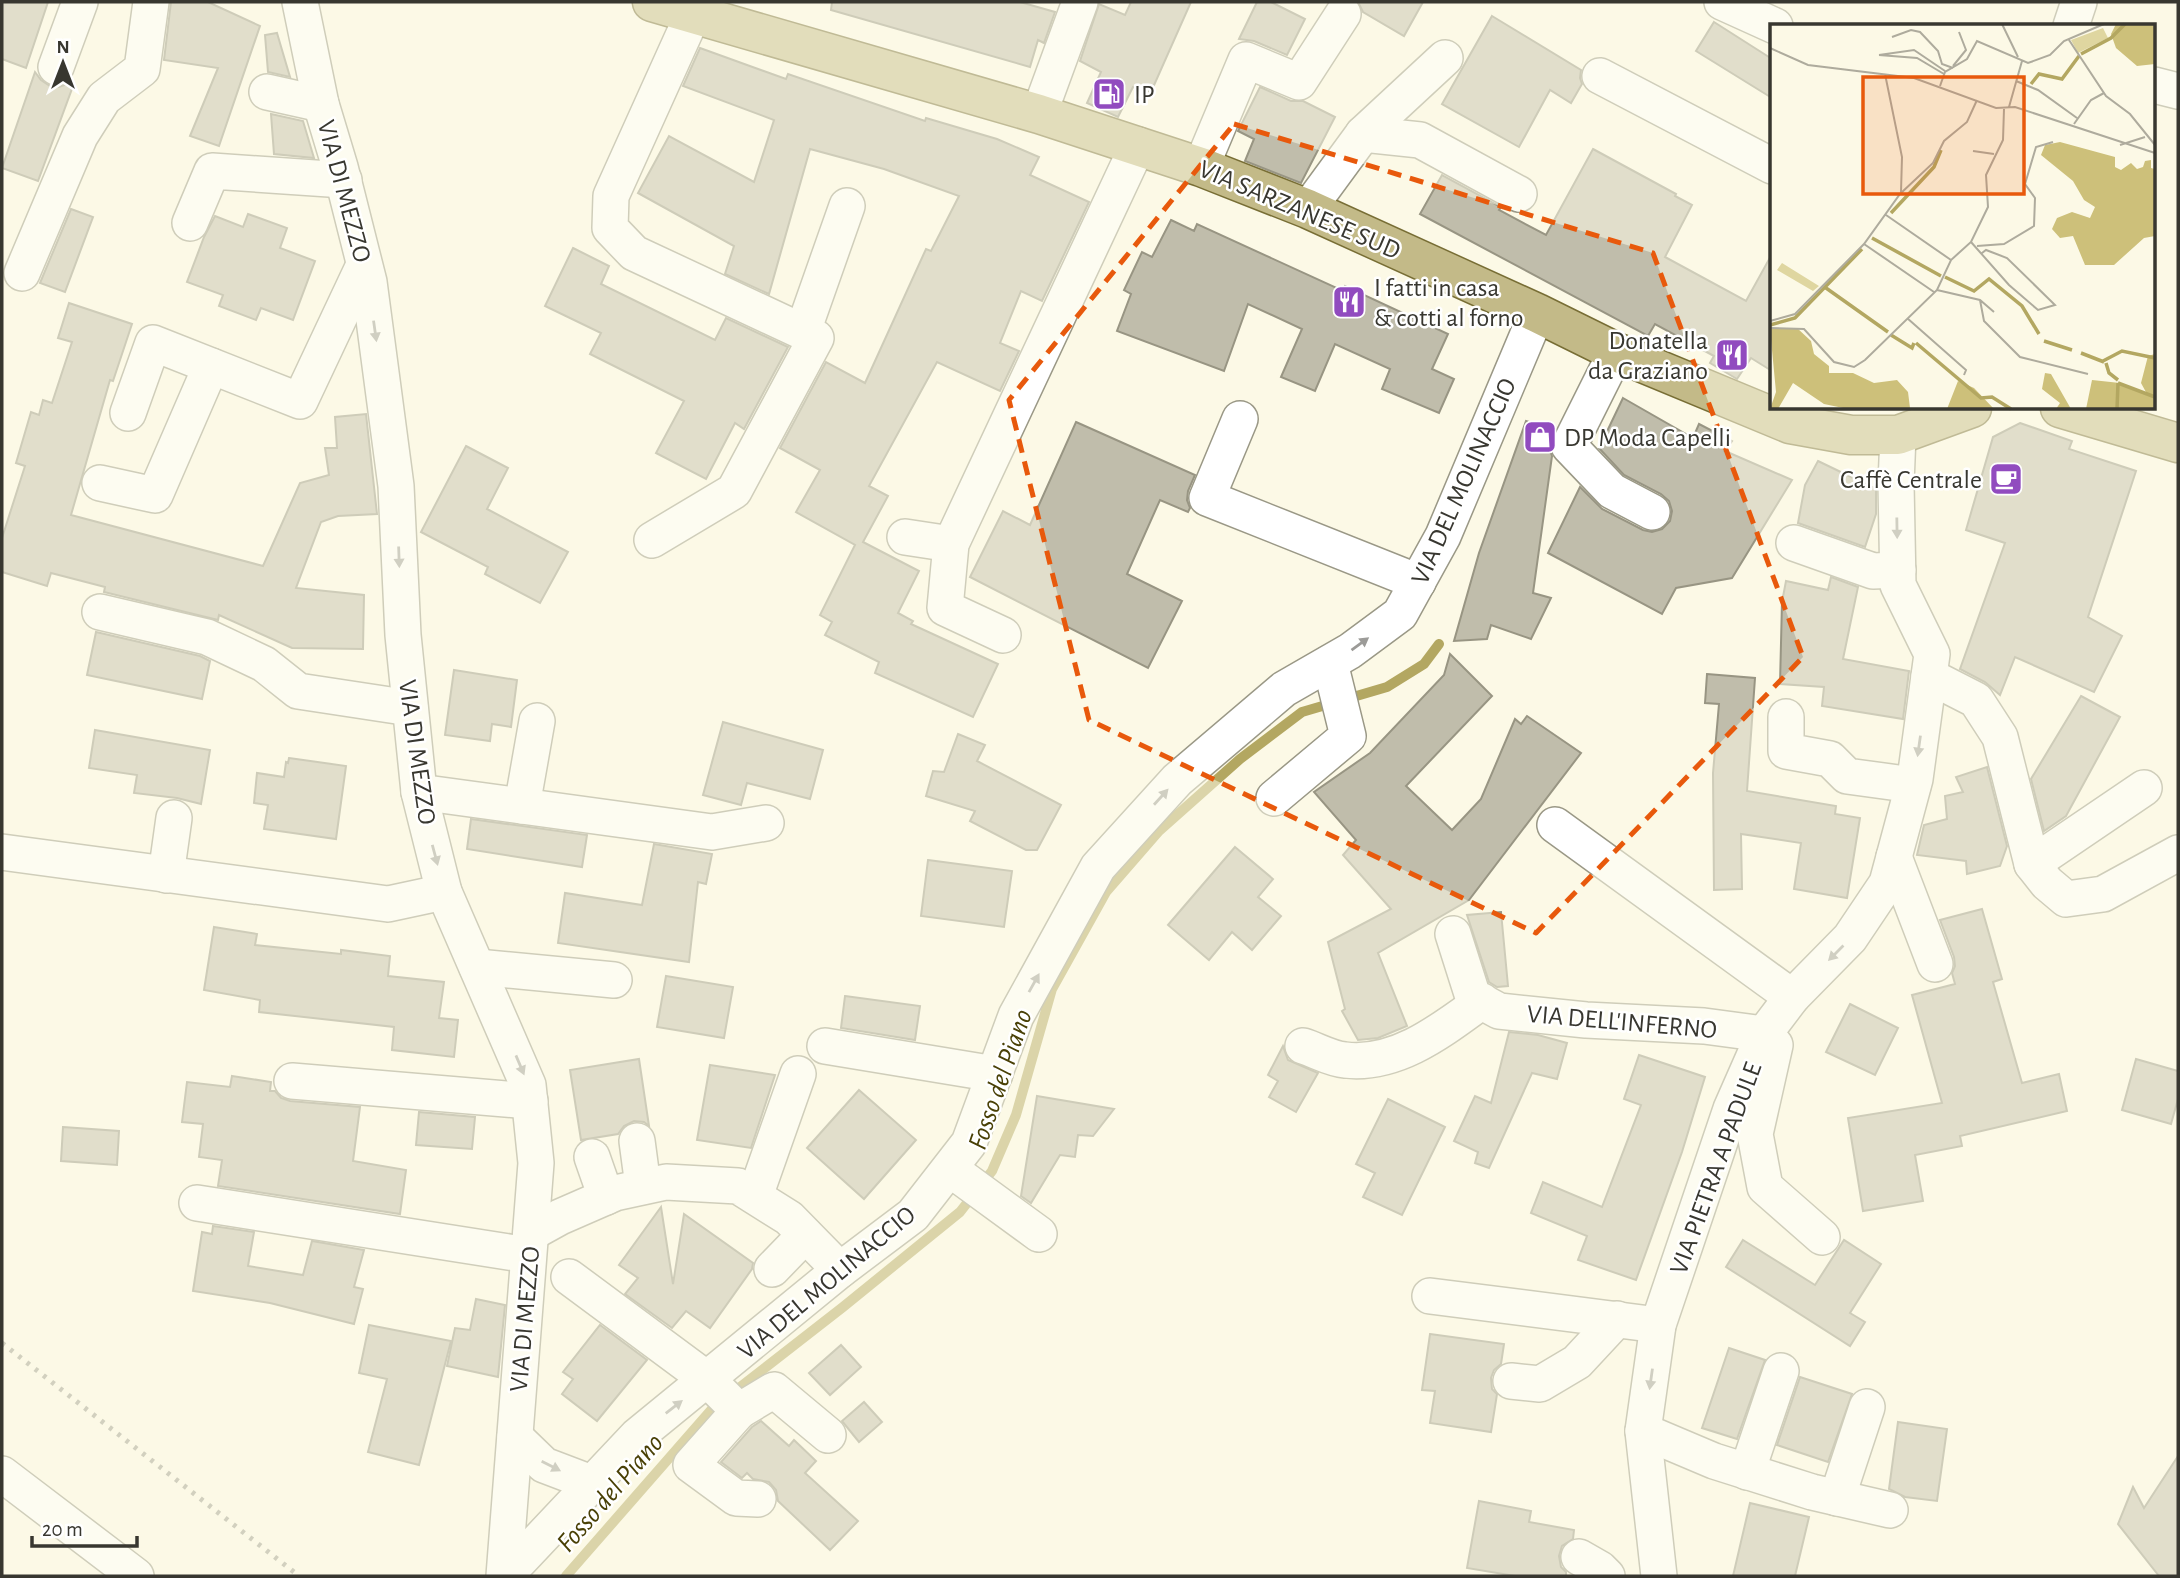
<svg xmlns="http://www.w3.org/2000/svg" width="2180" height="1578" font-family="'Alegreya Sans',sans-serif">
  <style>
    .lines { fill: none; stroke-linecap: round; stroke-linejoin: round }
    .stream { stroke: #b3a761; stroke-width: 10 }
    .building { fill: #c0bdab; stroke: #989583; stroke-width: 2 }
    .minor-casing { stroke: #9a9886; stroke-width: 38 }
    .major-casing { stroke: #786e35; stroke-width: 41 }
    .minor { stroke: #fff; stroke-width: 35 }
    .major { stroke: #c3ba88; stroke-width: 38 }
    .rail { stroke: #a09e90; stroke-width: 5; stroke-dasharray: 3.5 7; stroke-linecap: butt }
    .oneway { fill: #9c9b98 }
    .marked { fill: none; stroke: #e8590c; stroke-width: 5; stroke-dasharray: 14 9; stroke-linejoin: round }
    .labels { text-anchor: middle; stroke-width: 5; stroke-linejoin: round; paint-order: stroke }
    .poi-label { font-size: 26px; fill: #383730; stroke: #fff; text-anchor: start }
    .street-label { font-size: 26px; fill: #383730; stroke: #fff }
    .water-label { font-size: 28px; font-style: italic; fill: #494006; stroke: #fff }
    .inset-river { fill: none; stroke: #b3a761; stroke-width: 3.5 }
    .inset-road { fill: none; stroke: #aeab9d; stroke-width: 2 }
    .view { fill: #e8590c; fill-opacity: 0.15; stroke: #e8590c; stroke-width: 3.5 }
    .inset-edge { fill: none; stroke: #383730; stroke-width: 3.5 }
  </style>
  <rect width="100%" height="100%" fill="#fcf9e6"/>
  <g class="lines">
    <!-- stream -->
    <path class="stream" d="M566 1576 712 1409 843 1307 960 1212 992 1171 1016 1115 1052 989 1106 892 1159 831 1240 759 1302 712 1387 687 1424 664 1439 644"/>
  </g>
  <!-- building -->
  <g class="building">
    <path d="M2 2H48L26 68 2 59Z"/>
    <path d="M171 2H208L260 26 219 146 190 136 218 68 164 60Z"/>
    <path d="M832 2H1020L1055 12 1044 43 1038 40 1030 67 831 10Z"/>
    <path d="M1131 2H1191L1151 92 1133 87 1118 117 1087 103 1101 72 1080 61 1099 4 1125 15Z"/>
    <path d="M1257 2H1271L1305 19 1287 55 1254 41 1239 39Z"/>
    <path d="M1358 2H1423L1404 36 1363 12Z"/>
    <path d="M1492 16 1581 70 1580 78 1582 84 1571 103 1550 90 1519 147 1442 104Z"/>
    <path d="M1714 22 1772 59V98L1696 51Z"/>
    <path d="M277 33 290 77 268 72 265 35Z"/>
    <path d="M700 48 786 79 788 74 925 121 926 118 997 139 1039 157 1030 175 1089 202 1042 301 1021 291 1000 343 1019 351 1000 391 937 362 869 486 888 496 863 542 919 571 898 613 913 621 911 624 998 664 973 717 875 673 879 662 825 635 832 622 820 615 855 545 796 512 820 470 780 448 826 362 865 383 926 249 931 251 959 196 884 169 810 149 769 294 725 274 734 246 638 193 669 136 754 182 774 120 683 86Z"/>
    <path d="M35 72 41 80 50 86 59 87 67 84 73 86 38 181 2 168Z"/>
    <path d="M1260 87 1291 101H1303L1335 117 1301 183 1245 161 1254 139 1238 131Z"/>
    <path d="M271 114 303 121 314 158 274 154Z"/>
    <path d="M1593 149 1676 194 1675 196 1692 205 1665 257 1746 301 1772 254V371L1751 358 1737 379 1710 363 1714 356 1655 324 1648 336 1420 214 1442 175 1501 207 1499 210 1546 235Z"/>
    <path d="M71 209 93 217 65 292 40 283Z"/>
    <path d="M248 214 287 228 280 248 315 261 293 320 261 308 256 320 219 306 223 295 187 282 204 237 215 216 243 227Z"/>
    <path d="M1171 220 1194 231 1197 224 1343 291 1345 286 1448 334 1432 369 1454 379 1439 413 1382 389 1390 369 1335 344 1315 391 1281 377 1302 329 1248 304 1224 371 1117 331 1131 294 1124 290 1142 252 1152 257Z"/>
    <path d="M573 248 609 266 601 284 715 340 726 318 788 347 744 429 735 423 706 479 656 453 684 401 590 354 601 333 545 306Z"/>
    <path d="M69 303 132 324 113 381 110 380 71 515 263 566 300 483 329 475 325 448H337L335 417 366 414 377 514 338 516 321 522 296 588 364 595 363 649 292 648 219 615 218 620 104 592 105 587 51 573 47 586 2 572V538L25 466 16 463 31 412 39 415 43 400 52 403 72 342 58 338Z"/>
    <path d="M1623 398 1693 438 1699 424 1732 441 1725 451 1792 480 1732 578 1676 588 1662 614 1548 553 1580 487 1602 509 1643 530 1652 532 1662 529 1670 521 1672 511 1669 501 1661 494 1624 475 1599 448Z"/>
    <path d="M1526 421 1554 430 1549 448 1552 456 1533 593 1551 598 1531 639 1491 625 1487 639 1454 641 1479 553Z"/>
    <path d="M1076 422 1195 475 1188 491 1187 500 1190 508 1188 512 1160 500 1127 574 1182 601 1148 668 970 577 1003 511 1030 525Z"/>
    <path d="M2020 423 2072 441 2069 449 2136 471 2088 617 2122 636 2094 692 2015 657 2000 695 1985 682 1960 669 2005 543 1966 530 1993 437Z"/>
    <path d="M466 446 508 468 487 509 568 552 540 603 485 574 488 567 421 532Z"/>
    <path d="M1818 461 1876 489V514L1865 547 1798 523 1805 485Z"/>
    <path d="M1831 577 1858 587 1843 659 1909 671 1903 719 1822 706 1824 687 1780 684 1782 602 1786 581 1828 590Z"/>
    <path d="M96 632 200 656 210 661 202 699 87 675Z"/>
    <path d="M1450 654 1492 696 1406 786 1452 830 1481 799 1515 719 1521 724 1527 716 1581 753 1469 900 1378 953 1407 1026 1378 1038 1358 1040 1342 1011 1345 1009 1328 942 1391 909 1343 855 1356 840 1314 792 1370 753 1444 675Z"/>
    <path d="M454 670 517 680 511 727 492 724 490 741 445 735Z"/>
    <path d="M1707 674 1755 678 1747 791 1836 806 1835 814 1860 818 1847 898 1794 889 1801 843 1741 834 1742 889 1714 890 1713 773 1719 704 1705 703Z"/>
    <path d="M2081 696 2120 717 2066 816 2044 831 2031 779Z"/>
    <path d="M723 722 823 750 810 799 747 783 741 805 703 795Z"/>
    <path d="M95 730 210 750 201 804 177 798 134 793 137 775 89 768Z"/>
    <path d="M958 734 985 745 977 761 1061 805 1037 850H1026L970 821 975 811 926 796 933 771 944 772Z"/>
    <path d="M289 758 346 766 336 839 264 829 268 805 254 803 257 773 284 777 286 762 288 763Z"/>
    <path d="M1987 767 2007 846 2000 866 1967 874 1966 861 1917 855 1924 825 1947 819 1945 796 1963 792 1956 777Z"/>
    <path d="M471 819 587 835 582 867 467 849Z"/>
    <path d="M654 844 712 854 706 884 698 882 689 962 558 943 565 893 642 905Z"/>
    <path d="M1235 847 1273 879 1258 897 1281 916 1252 950 1232 932 1209 960 1168 925Z"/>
    <path d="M928 860 1012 871 1004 927 921 916Z"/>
    <path d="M1982 909 2002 979 1993 982 2022 1083 2059 1074 2067 1111 1960 1136 1962 1146 1915 1155 1923 1201 1863 1211 1848 1118 1942 1103 1912 995 1955 984 1952 973 1955 966 1954 957 1940 920Z"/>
    <path d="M1501 912 1508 986 1497 987 1489 982 1467 915Z"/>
    <path d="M214 927 257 934 255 945 341 954V950L390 956 388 976 444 982 439 1018 458 1020 454 1057 392 1050 394 1027 259 1012 260 1000 204 990Z"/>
    <path d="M666 976 733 987 724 1038 657 1027Z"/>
    <path d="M845 996 920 1006 915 1040 841 1028Z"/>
    <path d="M1850 1004 1898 1028 1875 1075 1826 1052Z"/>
    <path d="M1509 1032 1538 1035 1567 1043 1557 1079 1532 1073 1489 1168 1475 1163 1478 1152 1454 1141 1475 1096 1491 1103Z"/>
    <path d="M1283 1046 1288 1060 1318 1073 1296 1112 1269 1097 1278 1081 1268 1075Z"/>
    <path d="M1639 1055 1705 1077 1682 1152 1636 1280 1578 1260 1587 1236 1531 1213 1543 1182 1602 1207 1641 1105 1624 1099Z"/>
    <path d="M639 1059 649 1126 644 1122 634 1121 624 1126 618 1134 581 1140 570 1070Z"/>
    <path d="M2136 1059 2178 1071V1099L2171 1124 2122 1110Z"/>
    <path d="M710 1065 775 1075 751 1148 697 1140Z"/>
    <path d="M232 1076 271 1082 270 1091H275L281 1098 290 1101 360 1107 353 1161 406 1170 400 1214 218 1186 222 1160 199 1157 203 1124 182 1122 187 1082 230 1087Z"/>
    <path d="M859 1090 916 1140 864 1199 807 1148Z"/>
    <path d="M1037 1096 1114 1109 1093 1136 1078 1135 1075 1157 1060 1155 1031 1203 1021 1196Z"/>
    <path d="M1388 1099 1445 1127 1402 1215 1363 1197 1375 1173 1356 1164Z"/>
    <path d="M419 1112 475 1117 472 1149 416 1145Z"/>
    <path d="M63 1127 119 1131 117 1165 61 1161Z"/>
    <path d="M661 1207 673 1284 684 1214 753 1263 752 1269 710 1328 686 1311 672 1328 625 1294 638 1278 619 1265Z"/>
    <path d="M213 1226 254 1232 248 1266 303 1275 312 1241 364 1250 354 1287 363 1289 354 1324 270 1303 193 1291 202 1232 212 1234Z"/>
    <path d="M1743 1240 1815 1285 1844 1240 1881 1264 1850 1313 1865 1322 1850 1346 1726 1267Z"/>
    <path d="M476 1299 505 1305 498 1377 447 1366 455 1328 470 1330Z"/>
    <path d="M369 1325 451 1341 419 1465 368 1452 387 1379 359 1373Z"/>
    <path d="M600 1325 647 1360 597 1421 562 1394 573 1379 563 1372Z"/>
    <path d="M1430 1334 1504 1344 1501 1364 1494 1370 1491 1378 1492 1389 1497 1394 1491 1432 1430 1423 1435 1391 1422 1390Z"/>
    <path d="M841 1345 861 1367 830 1395 809 1373Z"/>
    <path d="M1729 1348 1765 1360 1737 1439 1702 1428Z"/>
    <path d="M1800 1377 1852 1394 1828 1462 1777 1445Z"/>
    <path d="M864 1402 882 1422 859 1442 842 1421Z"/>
    <path d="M761 1421 789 1446 794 1440 816 1461 805 1473 858 1521 830 1550 778 1501 776 1490 769 1482 753 1479 747 1473 742 1478 721 1462 752 1427Z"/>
    <path d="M1898 1422 1947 1429 1937 1501 1905 1497 1889 1489Z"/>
    <path d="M2178 1456V1576H2159L2118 1524 2133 1487 2144 1508Z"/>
    <path d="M1479 1501 1531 1511 1529 1522 1574 1530 1573 1539 1562 1546 1559 1556 1561 1567 1566 1572V1576H1515L1467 1568Z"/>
    <path d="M1750 1503 1809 1517 1795 1576H1733Z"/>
  </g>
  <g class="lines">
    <defs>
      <g id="minor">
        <path d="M300 2 321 104 340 167 369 282 396 486 403 635 419 792 444 892 528 1085 536 1163 504 1576"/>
        <path d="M1722 2 1775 26"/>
        <path d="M2071 26 2079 2"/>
        <path d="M56 67 80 2"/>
        <path d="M1600 76 1772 166"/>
        <path d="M2154 85 2178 91"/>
        <path d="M267 92 321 104"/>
        <path d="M1039 114 1080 2"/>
        <path d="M1363 134 1420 140 1519 194"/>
        <path d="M1201 167 1246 60 1299 82 1343 14"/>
        <path d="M1308 209 1363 134 1445 58"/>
        <path d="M190 223 212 171 344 180"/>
        <path d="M22 273 80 136 104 98 142 69 151 2"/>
        <path d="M803 331 847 206"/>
        <path d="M1616 352 1569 446 1612 491 1652 512"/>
        <path d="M128 413 153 343 300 401 364 265"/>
        <path d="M1240 419 1207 498 1418 582"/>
        <path d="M100 483 155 495 211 366"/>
        <path d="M905 537 951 544"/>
        <path d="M652 540 734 491 816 338 634 253 610 228 611 196 694 12"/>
        <path d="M1794 543 1873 571 1898 570"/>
        <path d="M100 612 207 637 264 664 298 691 410 708"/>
        <path d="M1003 635 945 608 951 544 1138 145"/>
        <path d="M1929 676 1976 700 2000 737 2032 864 2144 788"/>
        <path d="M1786 717V751L1830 759 1847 776 1913 785"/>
        <path d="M419 792 712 832 766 823"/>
        <path d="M1274 798 1348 736 1330 663"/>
        <path d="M522 806 537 721"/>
        <path d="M1555 825 1792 997"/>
        <path d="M2 852 388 904 444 892"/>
        <path d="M1894 857 1935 964"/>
        <path d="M2032 864 2047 883 2066 899 2103 894 2178 853"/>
        <path d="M166 875 174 818"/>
        <path d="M1453 934 1473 997 1499 1011 1586 1020 1704 1026 1764 1034"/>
        <path d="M477 967 614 980"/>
        <path d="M1775 1045 1755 1134 1765 1187 1822 1237"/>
        <path d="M825 1046 995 1074"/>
        <path d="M1303 1046C1316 1050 1331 1059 1345 1060 1397 1066 1442 1030 1482 1001"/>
        <path d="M292 1081 530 1101"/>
        <path d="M637 1141 643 1186"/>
        <path d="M592 1157 606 1197"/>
        <path d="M950 1169 1039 1234"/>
        <path d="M755 1196 798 1074"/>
        <path d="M197 1203 528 1255"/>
        <path d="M531 1233 560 1217 615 1193 666 1182 738 1186 789 1218 840 1270"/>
        <path d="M772 1269 805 1235"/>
        <path d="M569 1277 708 1380 739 1411 691 1465 736 1498 758 1499"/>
        <path d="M1430 1296 1658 1325"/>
        <path d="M1511 1381 1540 1384 1577 1362 1617 1319"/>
        <path d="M739 1411 774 1390 828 1435"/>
        <path d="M1643 1431 1714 1461 1812 1492 1890 1510"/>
        <path d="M515 1437 544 1465 594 1484"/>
        <path d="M1747 1472 1781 1371"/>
        <path d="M2 1474 136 1576"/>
        <path d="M1837 1498 1867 1407"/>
        <path d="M1579 1557 1600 1569 1607 1576"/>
        <path d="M505 1576 637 1436 840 1270 913 1215 969 1143 1016 1016 1098 867 1177 780 1284 689 1350 651 1400 614 1443 536 1537 313"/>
        <path d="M1659 1576 1643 1431 1658 1325 1731 1109 1764 1034 1792 997 1850 938 1887 883 1915 779 1932 654 1898 585 1896 484 1898 435"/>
      </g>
      <g id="major">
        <path d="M652 2 1039 114 1201 167 1308 209 1537 313 1616 352 1790 424 1851 435H1898L1972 408"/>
        <path d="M2060 408 2178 443"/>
      </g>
    </defs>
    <!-- minor casing -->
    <use href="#minor" class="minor-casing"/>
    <!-- major casing -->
    <use href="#major" class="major-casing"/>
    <!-- minor -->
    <use href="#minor" class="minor"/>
    <!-- major -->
    <use href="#major" class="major"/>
    <!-- rail -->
    <path class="rail" d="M2 1343 299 1576"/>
  </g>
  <!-- one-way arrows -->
  <defs><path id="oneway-solid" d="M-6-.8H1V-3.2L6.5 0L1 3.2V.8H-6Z" transform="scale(1.75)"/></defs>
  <g class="oneway">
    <use href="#oneway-solid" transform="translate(375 331) rotate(82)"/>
    <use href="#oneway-solid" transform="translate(1897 528) rotate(89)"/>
    <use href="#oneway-solid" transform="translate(399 557) rotate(88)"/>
    <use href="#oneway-solid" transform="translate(1360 644) rotate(-36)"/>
    <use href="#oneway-solid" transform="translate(1919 746) rotate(98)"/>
    <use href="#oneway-solid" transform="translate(1161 797) rotate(-48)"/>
    <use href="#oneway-solid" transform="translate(435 855) rotate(75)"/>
    <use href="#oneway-solid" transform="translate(1836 953) rotate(135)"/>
    <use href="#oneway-solid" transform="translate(1034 983) rotate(-61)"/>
    <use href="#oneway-solid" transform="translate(520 1065) rotate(67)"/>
    <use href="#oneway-solid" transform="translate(1651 1379) rotate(98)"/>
    <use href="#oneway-solid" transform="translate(674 1407) rotate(-38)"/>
    <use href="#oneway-solid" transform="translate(551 1466) rotate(27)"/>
  </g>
  <!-- marked area -->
  <path d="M0 0H2180V1578H0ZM1234 124 1653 253 1803 657 1536 933 1089 720 1009 400Z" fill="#fcf9e6" fill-opacity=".55" fill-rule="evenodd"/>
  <path class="marked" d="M1234 124 1653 253 1803 657 1536 933 1089 720 1009 400Z"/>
  <!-- icons -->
  <defs>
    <symbol id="fuel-square" viewBox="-11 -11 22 22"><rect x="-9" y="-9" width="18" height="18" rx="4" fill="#914bbf" stroke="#fff"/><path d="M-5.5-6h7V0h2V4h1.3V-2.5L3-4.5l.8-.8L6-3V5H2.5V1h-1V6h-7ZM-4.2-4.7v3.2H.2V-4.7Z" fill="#fff"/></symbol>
    <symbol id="restaurant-square" viewBox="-11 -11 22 22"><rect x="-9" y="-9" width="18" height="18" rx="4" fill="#914bbf" stroke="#fff"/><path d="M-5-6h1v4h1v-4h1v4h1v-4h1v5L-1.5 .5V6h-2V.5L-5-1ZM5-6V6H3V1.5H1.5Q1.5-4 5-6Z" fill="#fff"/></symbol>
    <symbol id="shop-square" viewBox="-11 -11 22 22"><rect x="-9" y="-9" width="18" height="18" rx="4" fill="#914bbf" stroke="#fff"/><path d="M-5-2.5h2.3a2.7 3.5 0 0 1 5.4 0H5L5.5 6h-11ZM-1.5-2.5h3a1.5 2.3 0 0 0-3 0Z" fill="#fff"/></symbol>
    <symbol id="cafe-square" viewBox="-11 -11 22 22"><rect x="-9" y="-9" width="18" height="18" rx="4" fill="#914bbf" stroke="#fff"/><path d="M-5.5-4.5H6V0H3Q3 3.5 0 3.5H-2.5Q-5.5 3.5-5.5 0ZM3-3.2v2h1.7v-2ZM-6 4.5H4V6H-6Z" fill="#fff"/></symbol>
  </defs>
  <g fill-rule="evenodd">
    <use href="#fuel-square" x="1090" y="75" width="38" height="38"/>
    <use href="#restaurant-square" x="1330" y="283" width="38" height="38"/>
    <use href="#restaurant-square" x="1713" y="336" width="38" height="38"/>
    <use href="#shop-square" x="1521" y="418" width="38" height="38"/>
    <use href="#cafe-square" x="1987" y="460" width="38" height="38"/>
  </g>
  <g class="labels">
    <!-- poi labels -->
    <g class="poi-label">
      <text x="1134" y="103">IP</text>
      <text x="1374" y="296">I fatti in casa<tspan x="1374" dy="30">&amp; cotti al forno</tspan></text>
      <text x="1708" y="349" text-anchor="end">Donatella<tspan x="1708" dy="30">da Graziano</tspan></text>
      <text x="1564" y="446">DP Moda Capelli</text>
      <text x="1982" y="488" text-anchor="end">Caffè Centrale</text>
    </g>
    <!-- street labels -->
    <g class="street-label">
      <text transform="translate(345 191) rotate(75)" y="9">VIA DI MEZZO</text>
      <text transform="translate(1300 209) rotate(23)" y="9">VIA SARZANESE SUD</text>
      <text transform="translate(1463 481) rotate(-66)" y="9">VIA DEL MOLINACCIO</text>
      <text transform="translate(418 752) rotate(82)" y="9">VIA DI MEZZO</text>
      <text transform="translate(1622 1021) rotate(5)" y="9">VIA DELL'INFERNO</text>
      <text transform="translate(1715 1168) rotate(-70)" y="9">VIA PIETRA A PADULE</text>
      <text transform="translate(826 1282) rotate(-40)" y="9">VIA DEL MOLINACCIO</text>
      <text transform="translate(524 1319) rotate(-85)" y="9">VIA DI MEZZO</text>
    </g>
    <!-- water labels -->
    <g class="water-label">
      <text transform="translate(999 1079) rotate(-71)" y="10">Fosso del Piano</text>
      <text transform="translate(609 1492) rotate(-49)" y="10">Fosso del Piano</text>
    </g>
  </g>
  <!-- overview -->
  <g transform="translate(1770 24)">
    <rect width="385" height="385" fill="#fcf9e6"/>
    <path d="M333 4 338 14 308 29 301 16ZM12 239 49 262 43 267 7 246Z" fill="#dfd6a0"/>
    <path d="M346 0H385V40L367 42 346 24 341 10ZM290 118 345 133V143L351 146 361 139 367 145 373 143 375 137 381 136V144L385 145V212L374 214 344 241H315L303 212 290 214 282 205 287 194 302 188 320 194 325 183 314 176 303 157 271 131 275 121ZM27 304 41 317 44 330 59 342V349H83L104 359 127 356 138 368 140 384 78 385 54 380 23 359 8 385H0L6 368 0 305ZM385 330V385H316L322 356 350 359 377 370 371 359 378 332ZM275 349 281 350 301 385H286L290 379 272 365ZM188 357 204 364 224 385H177Z" fill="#cdc07a"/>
    <path class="inset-river" d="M311 30 341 14 355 0M261 60 269 50 292 55 309 32M121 189 164 143 171 126M102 214 171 252M175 253 204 267 219 255 252 282 269 310M56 264 118 308M0 301 25 294 92 225M121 311 142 324 144 319M274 317 302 326M146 319 211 374 222 373 241 385M311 329 334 338M333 337 352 327 385 334M336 339 339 349 348 356M348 359 385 373M347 385 348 359"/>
    <path class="inset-road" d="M232 0 248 33M122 13 141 6 150 8 168 27 172 40 183 44M299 16 336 72 360 90 385 121M0 24 38 41 144 54 226 84 245 83 385 129M109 31 144 26 175 47M109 31 147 34 174 50M183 42 196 26 189 8M115 50 132 133 131 168M246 57 268 66 307 94M170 62 175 48 197 35 207 17 258 39 280 31 294 17 334 0M239 83 252 37M304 100 321 76 334 69M350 121 375 113M203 127 224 130M116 191 181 236M201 218 239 261 268 286 285 281 237 234 216 226 212 229M94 220 164 268M207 222 234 220 264 202 265 174 255 160 266 123 283 118M167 266 210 276 224 288M210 276 214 297 250 333 318 350M137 294 196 346 194 351M0 297 25 290 94 220 130 170 163 139 174 117 197 98 207 76M0 304 34 305 64 338 84 343 95 336 167 266 181 236 201 218 218 183 216 151 233 116 234 85M0 343V375"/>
    <path class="view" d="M93 53H254V170H93Z"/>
    <rect width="385" height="385" class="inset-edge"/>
  </g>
  <!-- border -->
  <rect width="2180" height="1578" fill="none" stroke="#383730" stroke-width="7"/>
  <!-- north arrow -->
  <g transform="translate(63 63)" stroke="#ffffff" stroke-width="5" paint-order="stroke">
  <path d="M0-5L12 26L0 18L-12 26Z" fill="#383730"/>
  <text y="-10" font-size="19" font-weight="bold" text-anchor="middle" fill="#383730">N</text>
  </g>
  <!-- scale -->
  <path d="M32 1536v10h105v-10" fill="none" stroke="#383730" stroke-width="3.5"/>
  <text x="42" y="1536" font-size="21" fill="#383730" stroke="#ffffff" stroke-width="5" paint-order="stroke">20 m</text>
</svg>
